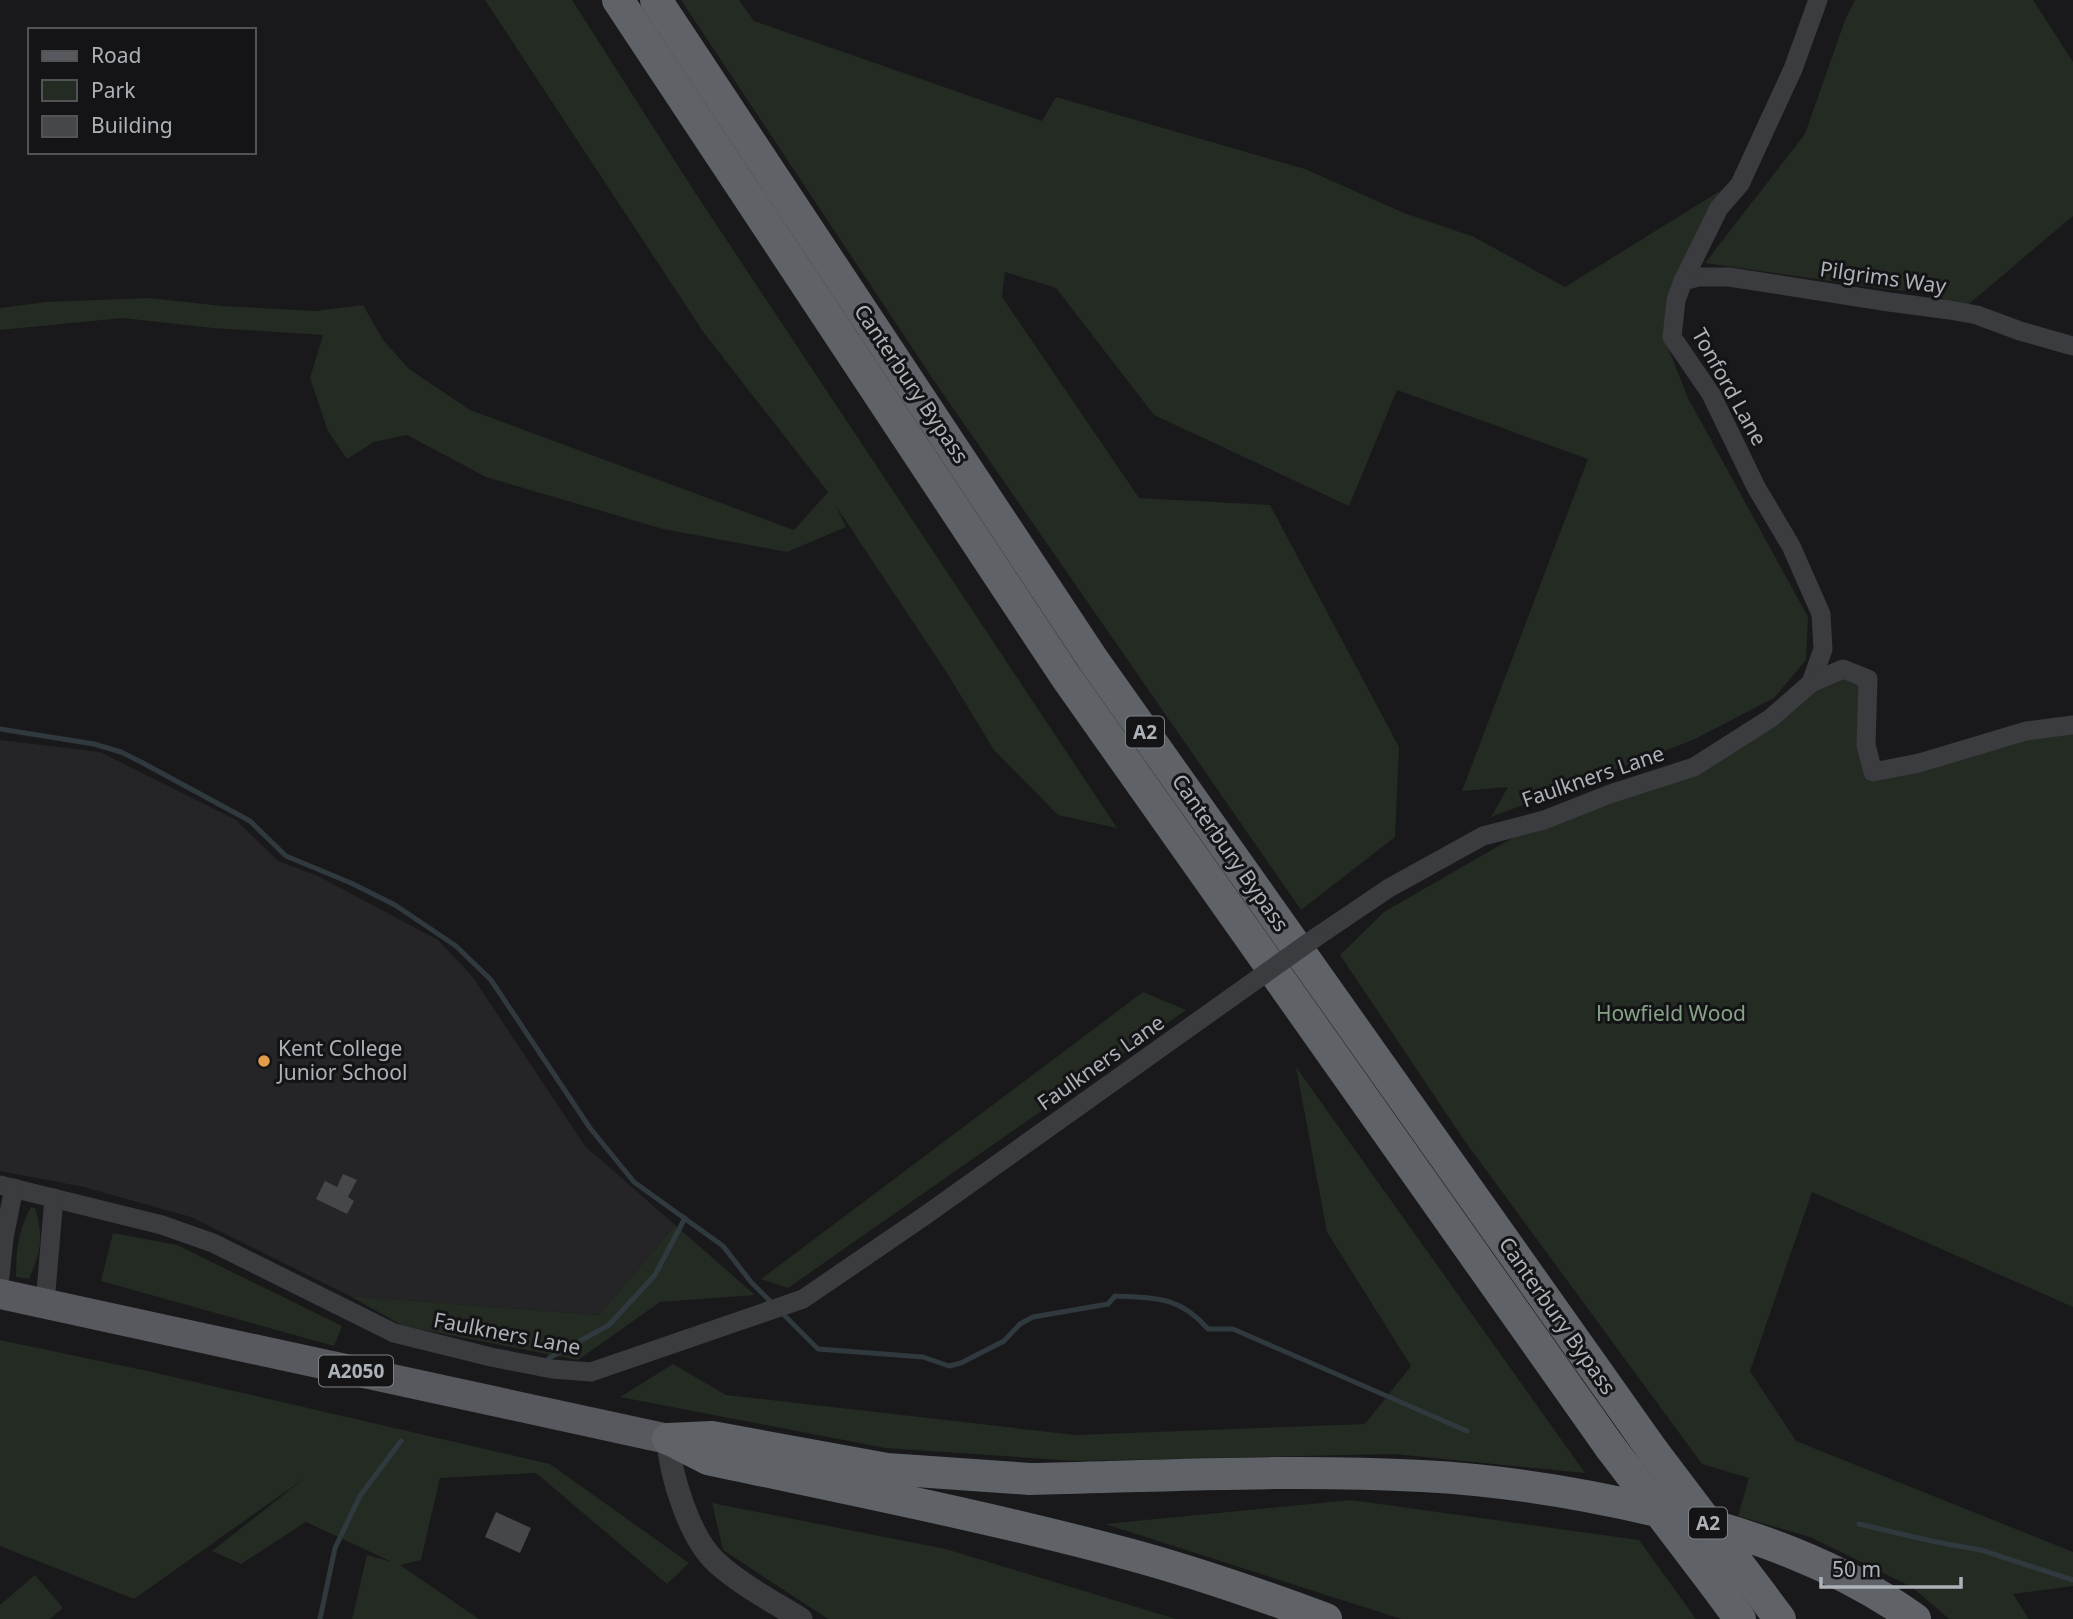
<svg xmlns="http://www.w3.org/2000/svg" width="2073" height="1619" font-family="'Noto Sans',sans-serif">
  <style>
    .built { fill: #252528 }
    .green { fill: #232b23 }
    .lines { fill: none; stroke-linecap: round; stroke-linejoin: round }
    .stream { stroke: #30393e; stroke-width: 5 }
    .building { fill: #46474b }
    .minor { stroke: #3a3c40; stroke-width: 19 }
    .tertiary { stroke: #3a3c40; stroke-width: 23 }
    .primary { stroke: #57595e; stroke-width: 30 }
    .trunk { stroke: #5f6267; stroke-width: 32 }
    .minor-bridge { stroke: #3a3c40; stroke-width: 19 }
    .trunk-bridge { stroke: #5f6267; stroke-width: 32 }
    .poi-dot { fill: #e29c4a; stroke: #141416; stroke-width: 2.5 }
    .labels { text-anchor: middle; stroke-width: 6; stroke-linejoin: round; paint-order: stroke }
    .shield { fill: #141416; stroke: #7f8388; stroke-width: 2 }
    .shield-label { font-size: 19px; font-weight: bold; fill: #adb2b9 }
    .street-label { font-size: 21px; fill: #adb2b9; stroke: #141416 }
    .park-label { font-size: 21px; fill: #87a286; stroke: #141416 }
    .poi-label { font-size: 21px; fill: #adb2b9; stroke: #141416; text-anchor: start }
  </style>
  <rect width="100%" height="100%" fill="#19191b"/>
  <!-- built -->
  <path class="built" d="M0 740 100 752 236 820 278 861 318 876 438 940 472 976 585 1146 675 1225 599 1315 350 1296 191 1217 84 1187 0 1171Z"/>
  <!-- green -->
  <g class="green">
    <path d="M485 0H572L694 191 1117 828 1058 815 994 750 947 673 836 506 846 527 787 552 663 529 486 477 407 435 374 442 347 459 328 431 310 378 323 335 213 328 123 318 0 330V308L46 302 149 298 222 306 315 311 363 305 383 340 409 369 470 410 794 530 828 492 704 333Z"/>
    <path d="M681 0H739L754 21 1042 121 1056 97 1305 169 1404 213 1474 237 1565 287 1728 186 1663 335 1688 398 1808 617 1806 660 1774 698 1693 740 1491 817 1508 787 1462 791 1588 459 1397 390 1349 506 1154 415 1056 288 1005 272 1002 297 1139 498 1270 505 1399 747 1395 837 1301 910 935 382Z"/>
    <path d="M1855 0H2033L2073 62V216L1964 308 1928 292 1892 290 1705 263 1805 134 1845 20Z"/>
    <path d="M1843 669 1868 679 1873 772 2073 725V1307L1812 1192 1750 1371 1796 1441 2073 1552V1586L2013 1594 2029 1619H1949L1912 1587 1810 1537 1738 1516 1749 1478 1702 1464 1464 1140 1340 955 1384 912 1544 820 1694 767Z"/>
    <path d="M1143 992 1186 1010 788 1288 761 1279Z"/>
    <path d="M1296 1067 1585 1473 1394 1454 1075 1461 885 1448 620 1397 673 1364 726 1395 1076 1435 1365 1424 1411 1366 1327 1232Z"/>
    <path d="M31 1207 35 1208C44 1239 41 1250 29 1279L16 1277C16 1251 18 1230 31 1207Z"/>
    <path d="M675 1225 755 1295 660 1302 578 1360 403 1326 350 1296 599 1315Z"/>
    <path d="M113 1233 177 1245 342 1326 334 1346 101 1281Z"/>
    <path d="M0 1340 152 1372 550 1464 689 1563 667 1584 536 1473 440 1478 421 1560 400 1565 479 1619H352L367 1555 392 1562 306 1522 241 1564 212 1551 305 1478 134 1599 0 1546Z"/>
    <path d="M1351 1500 1639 1540 1696 1619H1401L1105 1524Z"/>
    <path d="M712 1503 946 1549 1176 1619H828L723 1550Z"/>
    <path d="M35 1575 63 1608 50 1619H0V1605Z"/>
  </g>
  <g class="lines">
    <!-- stream -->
    <g class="stream">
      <path d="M0 729 94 744 121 752 143 763 250 821 286 856 351 883 395 905 456 946 491 980 590 1128 634 1182 723 1246 751 1282 774 1305"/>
      <path d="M781 1312 818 1349 923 1357 949 1366 961 1363 1004 1341 1020 1324 1033 1317 1108 1304 1115 1296C1156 1298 1179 1296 1208 1329H1233L1467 1431"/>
      <path d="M549 1358 609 1325 655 1275 685 1218"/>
      <path d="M1859 1524 1936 1542 1981 1550 2073 1580"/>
      <path d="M320 1619 335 1548 360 1496 401 1441"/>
    </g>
  </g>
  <!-- building -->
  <g class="building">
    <path d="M343 1174 357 1180 348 1197 354 1201 347 1214 316 1199 325 1181 337 1187Z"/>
    <path d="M496 1512 531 1528 520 1553 485 1537Z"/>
  </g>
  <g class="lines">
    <!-- minor -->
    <g class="minor">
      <path d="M1683 281 1698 277H1729L1889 302 1950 310 1977 315 2020 331 2073 346"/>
      <path d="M1811 683 1823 649 1821 614 1791 546 1756 487 1711 394 1672 337 1676 300 1683 281 1719 208 1740 184 1793 69 1818 0"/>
      <path d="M1315 938 1389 888 1483 836 1544 820 1610 794 1694 767 1771 718 1811 683 1843 669 1868 679 1866 745 1873 772 1919 763 2026 731 2073 725"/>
      <path d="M0 1185 162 1225 213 1243 394 1333 491 1357 552 1369 591 1372 803 1299 923 1217 1246 987"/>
      <path d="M0 1277 4 1238 14 1188"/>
      <path d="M45 1303 54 1198"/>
    </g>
    <!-- tertiary -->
    <path class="tertiary" d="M668 1439C670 1474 689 1537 716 1562 741 1585 772 1601 801 1619"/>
    <!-- primary -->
    <path class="primary" d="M0 1294 668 1439"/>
    <!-- trunk -->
    <g class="trunk">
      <path d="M618 0 1066 677 1610 1447"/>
      <path d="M656 0 1094 661 1653 1451"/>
      <path d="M668 1439 712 1437 887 1469 1030 1479C1160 1476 1291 1469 1422 1476 1501 1480 1580 1493 1657 1511 1749 1533 1838 1564 1915 1619"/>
      <path d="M673 1441 708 1459C848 1489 990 1517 1128 1554 1195 1572 1261 1595 1326 1619"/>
      <path d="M1715 1585 1740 1619"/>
      <path d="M1762 1595 1780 1619"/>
    </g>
    <!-- minor-bridge -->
    <path class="minor-bridge" d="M1246 987 1315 938"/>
    <!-- trunk-bridge -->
    <g class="trunk-bridge">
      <path d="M1610 1447 1715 1585"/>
      <path d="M1653 1451 1762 1595"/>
    </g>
  </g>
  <!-- markers -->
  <circle class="poi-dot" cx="264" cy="1061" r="7"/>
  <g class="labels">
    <!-- shield labels -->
    <g class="shield">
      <rect x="1126" y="716.5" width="38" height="31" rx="5"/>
      <rect x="319" y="1355.5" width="74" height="31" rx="5"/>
      <rect x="1689" y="1507.5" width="38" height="31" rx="5"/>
    </g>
    <g class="shield-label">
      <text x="1145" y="739">A2</text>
      <text x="356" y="1378">A2050</text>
      <text x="1708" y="1530">A2</text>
    </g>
    <!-- street labels -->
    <g class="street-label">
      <text transform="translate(1883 278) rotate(8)" y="7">Pilgrims Way</text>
      <text transform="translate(911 384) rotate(56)" y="7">Canterbury Bypass</text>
      <text transform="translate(1729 387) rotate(61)" y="7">Tonford Lane</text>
      <text transform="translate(1593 777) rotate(-19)" y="7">Faulkners Lane</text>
      <text transform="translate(1230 853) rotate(55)" y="7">Canterbury Bypass</text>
      <text transform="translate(1101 1063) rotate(-35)" y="7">Faulkners Lane</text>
      <text transform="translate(1557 1316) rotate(55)" y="7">Canterbury Bypass</text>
      <text transform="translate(507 1334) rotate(11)" y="7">Faulkners Lane</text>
    </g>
    <!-- park labels -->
    <g class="park-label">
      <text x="1671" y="1021">Howfield Wood</text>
    </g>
    <!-- poi labels -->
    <g class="poi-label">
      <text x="278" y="1056">Kent College<tspan x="278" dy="24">Junior School</tspan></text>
    </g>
  </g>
  <!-- legend -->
  <rect x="28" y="28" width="228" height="126" fill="#141416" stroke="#515357" stroke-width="2"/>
  <rect x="42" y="51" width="35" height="10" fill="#57595e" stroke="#515357" stroke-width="2"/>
  <text x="91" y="63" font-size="21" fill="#adb2b9">Road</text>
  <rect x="42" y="80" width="35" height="21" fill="#232b23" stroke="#515357" stroke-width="2"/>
  <text x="91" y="98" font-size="21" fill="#adb2b9">Park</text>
  <rect x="42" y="116" width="35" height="21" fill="#46474b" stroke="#515357" stroke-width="2"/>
  <text x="91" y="133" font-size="21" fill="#adb2b9">Building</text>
  <!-- scale -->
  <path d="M1821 1577v10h140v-10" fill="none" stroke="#adb2b9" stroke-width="3.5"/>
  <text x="1832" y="1577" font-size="21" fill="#adb2b9" stroke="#141416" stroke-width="5" paint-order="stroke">50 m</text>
</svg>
